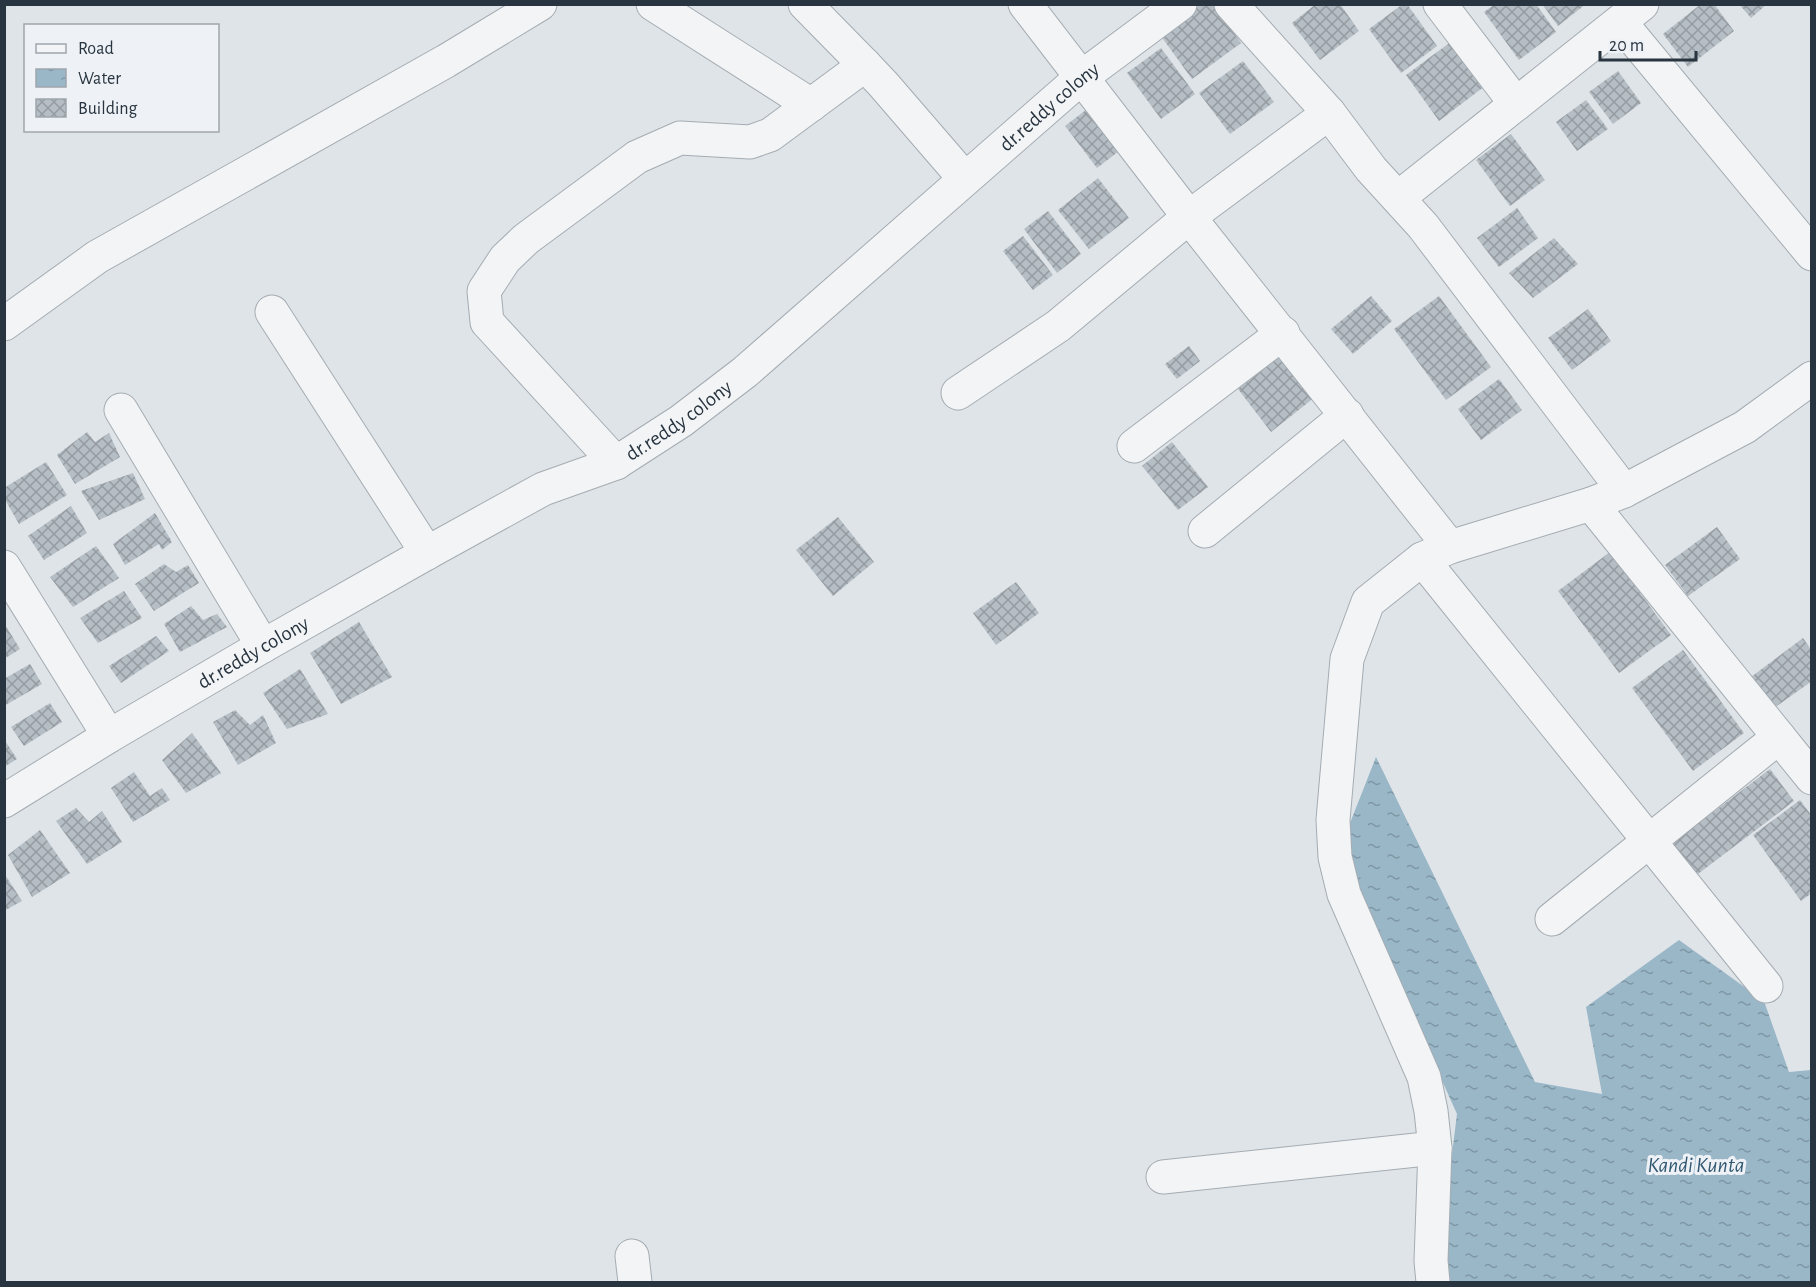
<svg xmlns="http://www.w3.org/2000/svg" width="1816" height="1287" font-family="'Alegreya Sans',sans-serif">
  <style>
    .water { fill: url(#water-ripples) }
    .building { fill: url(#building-cross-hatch) }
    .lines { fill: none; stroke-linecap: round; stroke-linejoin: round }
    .minor-casing { stroke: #a4acb2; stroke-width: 35 }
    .minor { stroke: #f2f4f6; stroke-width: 33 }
    .labels { text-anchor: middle; stroke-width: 6; stroke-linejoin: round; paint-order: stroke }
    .street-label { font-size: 21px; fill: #28343f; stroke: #eef2f6 }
    .water-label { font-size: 22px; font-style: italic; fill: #335972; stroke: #eef2f6 }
  </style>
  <defs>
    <pattern id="water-ripples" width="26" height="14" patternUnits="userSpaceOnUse" patternTransform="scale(1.5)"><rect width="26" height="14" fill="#9ab7c8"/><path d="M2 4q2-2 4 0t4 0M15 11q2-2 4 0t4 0" fill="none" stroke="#7e96a4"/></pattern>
    <pattern id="building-cross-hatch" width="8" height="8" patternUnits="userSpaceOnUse" patternTransform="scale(1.5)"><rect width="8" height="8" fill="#b6bec5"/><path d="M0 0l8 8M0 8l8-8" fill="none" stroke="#949ba1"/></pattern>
  </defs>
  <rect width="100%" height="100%" fill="#dfe4e8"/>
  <!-- water -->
  <path class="water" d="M1376 757 1535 1082 1602 1094 1586 1007 1679 940 1764 1001 1789 1072 1811 1070V1282H1440L1438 1267 1457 1114 1339 851Z"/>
  <!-- building -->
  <g class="building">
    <path d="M1196 4H1213L1241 43 1192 79 1158 32Z"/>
    <path d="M1316 4H1340L1359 31 1320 60 1292 23Z"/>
    <path d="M1403 4H1407L1437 46 1401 73 1369 29Z"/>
    <path d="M1495 4H1536L1556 32 1519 60 1484 12Z"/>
    <path d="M1542 4H1586L1558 26Z"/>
    <path d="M1701 4H1714L1734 31 1688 67 1663 34Z"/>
    <path d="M1739 4H1767L1751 18Z"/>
    <path d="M1452 41 1485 86 1439 121 1406 75Z"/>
    <path d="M1161 48 1195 94 1161 119 1127 73Z"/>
    <path d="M1243 61 1274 102 1230 134 1199 93Z"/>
    <path d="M1618 71 1641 103 1613 124 1589 92Z"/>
    <path d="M1586 100 1608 129 1577 151 1556 122Z"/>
    <path d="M1095 103 1127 145 1097 168 1065 126Z"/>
    <path d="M1511 134 1545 180 1510 206 1476 160Z"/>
    <path d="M1098 178 1129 218 1089 249 1058 210Z"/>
    <path d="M1517 208 1538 238 1499 267 1477 238Z"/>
    <path d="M1048 211 1081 254 1057 273 1024 229Z"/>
    <path d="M1023 236 1053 275 1033 290 1003 251Z"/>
    <path d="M1554 238 1578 264 1533 298 1509 273Z"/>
    <path d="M1371 296 1392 321 1353 354 1331 329Z"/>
    <path d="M1439 296 1491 367 1446 400 1394 329Z"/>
    <path d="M1588 309 1611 341 1572 370 1548 338Z"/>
    <path d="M1189 346 1200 361 1177 379 1165 364Z"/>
    <path d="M1282 355 1315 397 1271 432 1238 389Z"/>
    <path d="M1499 379 1522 410 1481 440 1458 409Z"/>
    <path d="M87 432 95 442 109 433 120 457 75 484 57 455Z"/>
    <path d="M1172 442 1208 487 1178 510 1142 466Z"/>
    <path d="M46 462 67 495 19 524 4 498V488Z"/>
    <path d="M133 473 145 499 99 520 81 491Z"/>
    <path d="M71 506 87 533 44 560 28 536Z"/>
    <path d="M155 513 172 542 162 550 159 544 125 565 113 544Z"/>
    <path d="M838 517 874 562 833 596 796 550Z"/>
    <path d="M1717 527 1740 559 1688 596 1665 565Z"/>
    <path d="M96 546 119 578 73 607 50 577Z"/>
    <path d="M1610 552 1671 635 1619 673 1558 591Z"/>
    <path d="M164 564 176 572 188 565 199 583 154 611 135 584Z"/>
    <path d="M1016 582 1039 613 996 645 973 613Z"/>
    <path d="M124 591 142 618 98 643 80 618Z"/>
    <path d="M191 606 203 620 217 614 227 627 180 652 164 624Z"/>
    <path d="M359 622 392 677 341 704 310 653Z"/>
    <path d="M4 623 20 649 4 659Z"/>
    <path d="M156 636 169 651 121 683 109 666Z"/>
    <path d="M1803 638 1812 651V681L1774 708 1751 677Z"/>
    <path d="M1683 650 1744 733 1693 771 1632 688Z"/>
    <path d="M30 664 42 684 4 706V679Z"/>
    <path d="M300 669 328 714 287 729 263 693Z"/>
    <path d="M50 703 62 722 24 746 11 727Z"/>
    <path d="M235 710 250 725 263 715 276 743 238 765 213 722Z"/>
    <path d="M192 733 221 773 186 793 162 760Z"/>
    <path d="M4 739 17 759 4 767Z"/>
    <path d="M1770 769 1794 801 1694 877 1670 845Z"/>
    <path d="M134 772 150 796 162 788 170 800 133 822 111 788Z"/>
    <path d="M1800 800 1812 816V893L1801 901 1753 835Z"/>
    <path d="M76 808 89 822 102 811 122 842 87 864 56 821Z"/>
    <path d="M40 830 70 873 32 897 8 855Z"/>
    <path d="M4 873 22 901 4 911Z"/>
  </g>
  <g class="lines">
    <defs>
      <g id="minor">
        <path d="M653 4 811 105"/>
        <path d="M805 4 865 65"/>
        <path d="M1025 4 1189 217 1450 547"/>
        <path d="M1231 4 1329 113 1371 169 1423 226 1624 491"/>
        <path d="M1440 4 1516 104"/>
        <path d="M1620 22 1812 254"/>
        <path d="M1398 198 1642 4"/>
        <path d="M272 312 427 553"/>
        <path d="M4 324 97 257 446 61 540 4"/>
        <path d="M958 393 1058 326 1189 217 1329 113"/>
        <path d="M121 410 263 646"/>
        <path d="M1134 446 1283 333"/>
        <path d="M616 463 487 322 484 291 505 259 526 239 637 157 680 138 750 142 770 135 865 65 883 84 965 179"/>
        <path d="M1591 504 1812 778"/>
        <path d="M1205 531 1347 415"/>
        <path d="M1422 559 1766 986"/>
        <path d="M4 567 109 736"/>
        <path id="s1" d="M4 801 109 736 263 646 427 553 543 489 616 463 681 421 745 372 1082 77 1180 4"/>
        <path d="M1552 919 1779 737"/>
        <path d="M1163 1177 1435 1148"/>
        <path d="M632 1256 635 1282"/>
        <path d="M1433 1282 1431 1261 1435 1148 1431 1111 1424 1077 1344 894 1335 857 1333 820 1347 659 1368 602 1422 559 1450 547 1591 504 1624 491 1745 427 1812 378"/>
      </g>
    </defs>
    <!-- minor casing -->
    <use href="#minor" class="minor-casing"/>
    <!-- minor -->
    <use href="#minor" class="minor"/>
  </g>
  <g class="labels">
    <!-- street labels -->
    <g class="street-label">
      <text dy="7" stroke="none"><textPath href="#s1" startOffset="1262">dr.reddy colony</textPath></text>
      <text dy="7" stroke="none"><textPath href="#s1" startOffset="776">dr.reddy colony</textPath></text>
      <text dy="7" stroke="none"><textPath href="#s1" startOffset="290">dr.reddy colony</textPath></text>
    </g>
    <!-- water labels -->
    <g class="water-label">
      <text x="1696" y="1172">Kandi Kunta</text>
    </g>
  </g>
  <!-- border -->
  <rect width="1816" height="1287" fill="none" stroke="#28343f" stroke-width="12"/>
  <!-- legend -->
  <rect x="24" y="24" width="195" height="108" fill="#eef2f6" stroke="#9fa6ad" stroke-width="1.5"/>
  <rect x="36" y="44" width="30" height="9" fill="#f2f4f6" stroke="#9fa6ad" stroke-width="1.5"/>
  <text x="78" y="54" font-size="18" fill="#28343f">Road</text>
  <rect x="36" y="69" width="30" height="18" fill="url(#water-ripples)" stroke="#9fa6ad" stroke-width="1.5"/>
  <text x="78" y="84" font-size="18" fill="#28343f">Water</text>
  <rect x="36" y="99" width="30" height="18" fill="url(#building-cross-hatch)" stroke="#9fa6ad" stroke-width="1.5"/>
  <text x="78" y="114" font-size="18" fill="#28343f">Building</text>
  <!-- scale -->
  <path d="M1600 51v9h96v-9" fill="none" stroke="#28343f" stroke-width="3"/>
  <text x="1609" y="51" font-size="18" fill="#28343f" stroke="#eef2f6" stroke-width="4.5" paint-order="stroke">20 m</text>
</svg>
